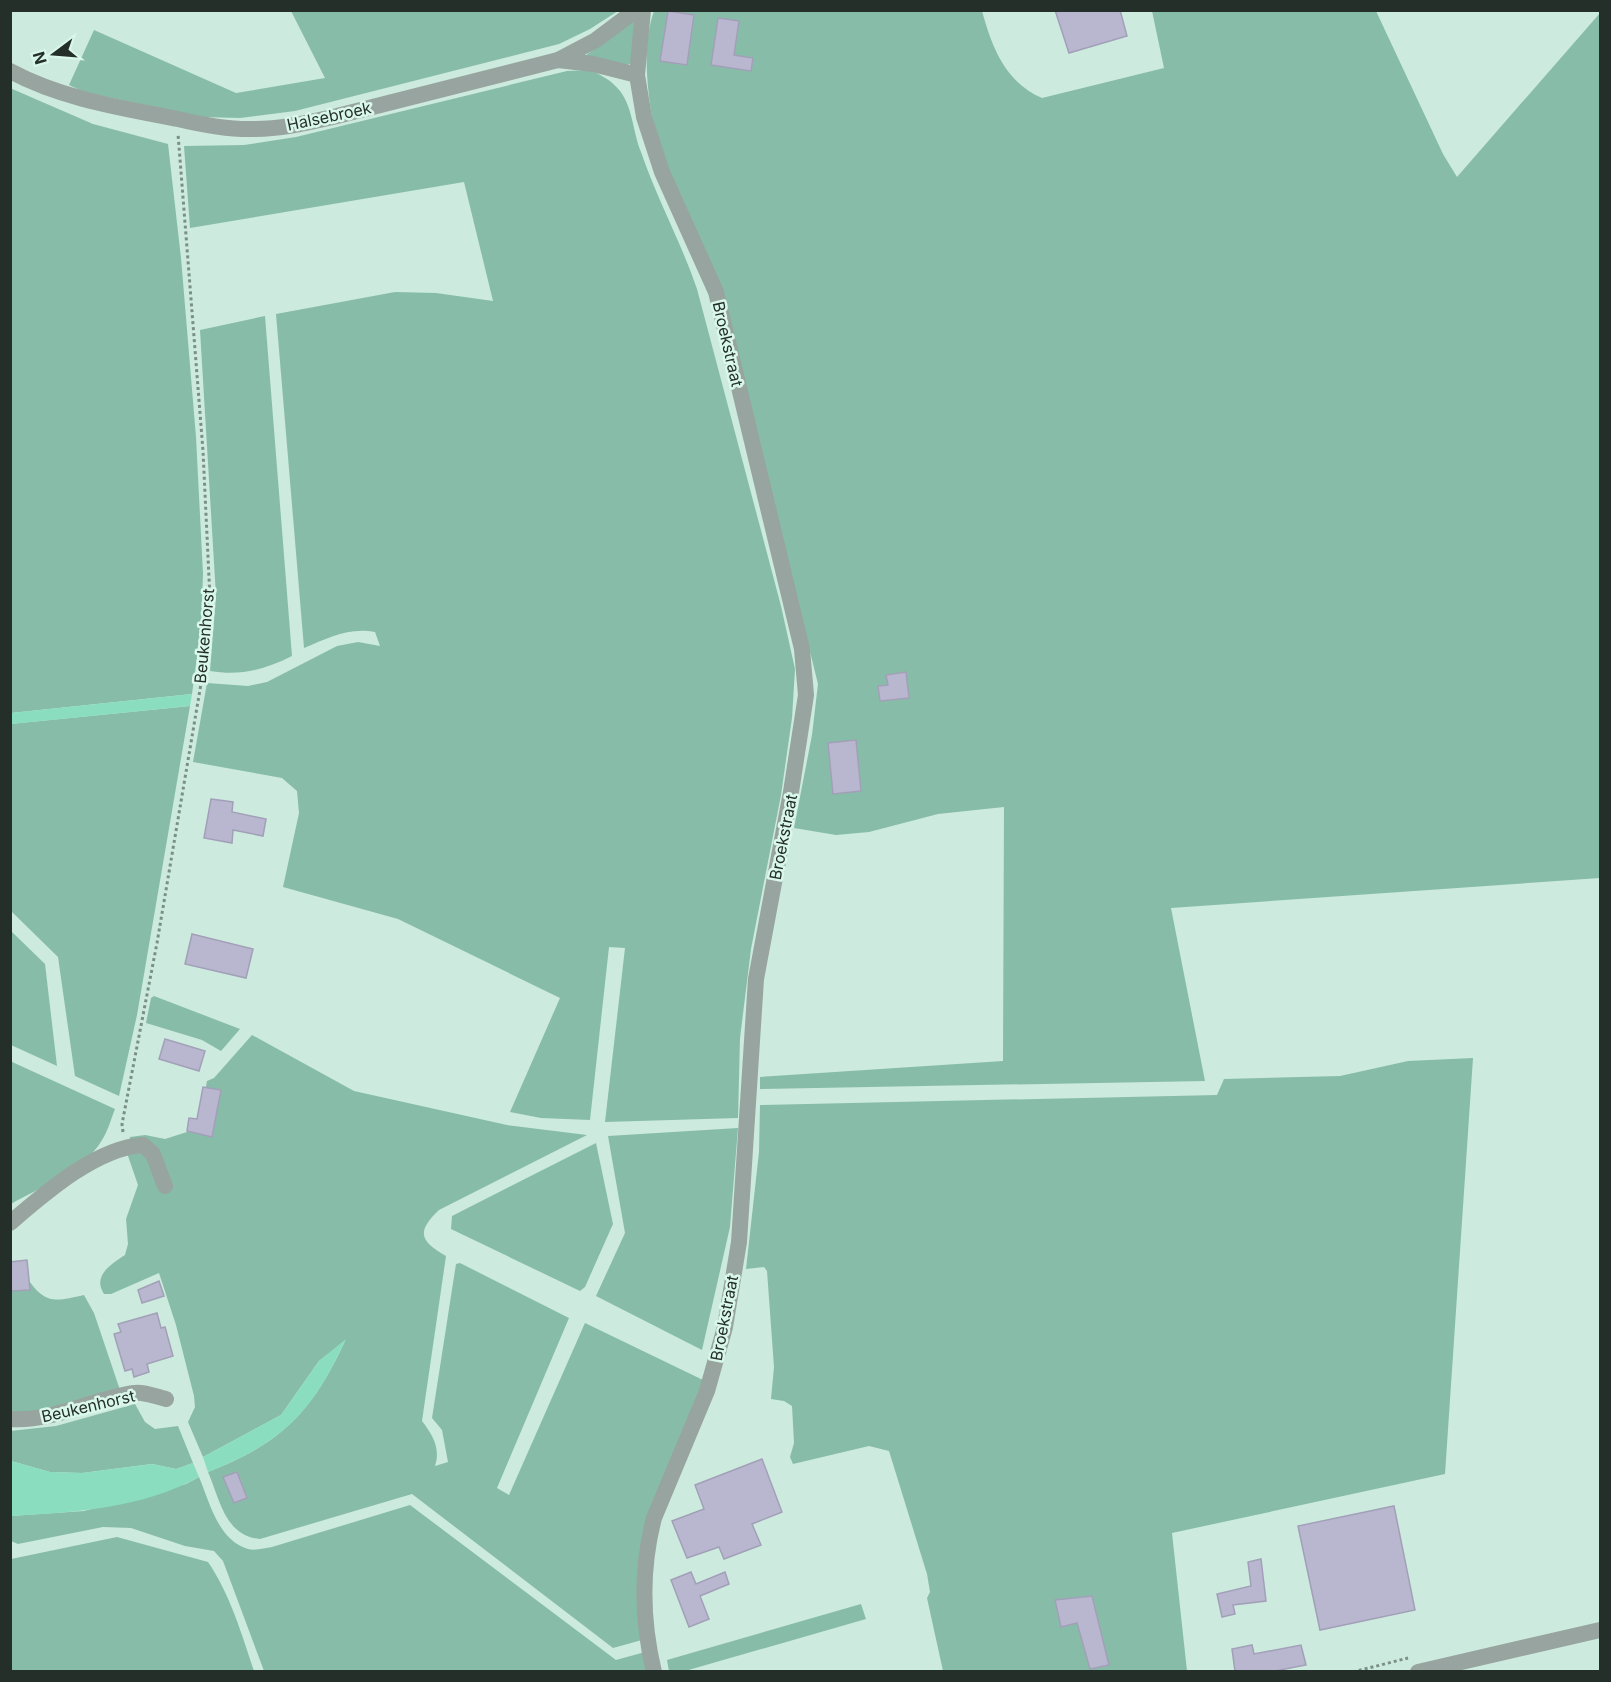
<svg xmlns="http://www.w3.org/2000/svg" width="1611" height="1682" font-family="Inter,sans-serif">
  <style>
    .green { fill: #87bda8 }
    .water { fill: #8adebf }
    .building { fill: #b9b7d0; stroke: #a2a0b8; stroke-width: 1.5 }
    .lines { fill: none; stroke-linecap: round; stroke-linejoin: round }
    .path { stroke: #7a8f86; stroke-width: 3; stroke-dasharray: 3 3; stroke-linecap: butt }
    .minor { stroke: #98a49f; stroke-width: 16 }
    .tertiary { stroke: #98a49f; stroke-width: 16 }
    .labels { text-anchor: middle; stroke-width: 5; stroke-linejoin: round; paint-order: stroke }
    .street-label { font-size: 16px; fill: #242f2a; stroke: #d9f7eb }
  </style>
  <rect width="100%" height="100%" fill="#cceadd"/>
  <!-- green -->
  <g class="green">
    <path d="M291 11H618L590 29 559 44 295 111 240 118 201 117 84 92 69 85 94 30 236 93 325 78Z"/>
    <path d="M654 11H982C992 47 1005 82 1042 98L1164 68 1152 11H1376L1443 154 1457 177 1600 13V878L1171 908 1205 1081 760 1089V1077L1003 1061 1004 807 938 814 869 832 836 835 794 828 812 735 818 684 750 409 653 123C647 88 642 45 654 11Z"/>
    <path d="M635 19 632 62 628 65 585 56Z"/>
    <path d="M590 70C603 76 611 80 620 91 633 108 633 133 641 152 657 199 681 242 697 289L781 606 795 669 792 718 781 795 751 949 740 1038 738 1118 605 1122 625 948 609 947 590 1120 541 1118 510 1112 560 998 398 919 283 887 299 813 297 791 282 778 193 762 207 683 248 686 267 682 337 646 358 642 380 646 375 632C349 627 328 638 304 648L276 314 395 292 436 293 493 301 464 182 190 228 184 146 244 145 296 137 567 71Z"/>
    <path d="M10 88 93 124 168 144 181 258 196 437 203 574 201 627 192 694 11 713Z"/>
    <path d="M265 316 292 656C264 670 241 676 210 671L216 596 200 330Z"/>
    <path d="M190 706 137 1015 119 1096 75 1076 58 957 11 911 10 724Z"/>
    <path d="M11 931 45 964 57 1066 11 1045Z"/>
    <path d="M154 996 240 1029 221 1051 202 1040 146 1023 151 998Z"/>
    <path d="M252 1035 354 1091 507 1125 587 1135 439 1210C416 1232 420 1241 446 1256L422 1421C432 1434 441 1448 435 1466L448 1462 442 1430 432 1418 456 1264 460 1263 569 1318 497 1488 509 1495 585 1323 703 1380 647 1525 642 1640 613 1648 412 1494 260 1539C225 1536 220 1500 208 1472 282 1443 312 1412 345 1341L319 1361 281 1415 203 1457 188 1422 195 1407 194 1396 176 1325 159 1273 111 1294H104C92 1276 111 1264 125 1255L128 1244 126 1219 138 1185 127 1153 130 1137 145 1135 165 1139 187 1132 201 1114 207 1081 214 1078Z"/>
    <path d="M1473 1058 1445 1474 1172 1533 1187 1671H943L927 1598 930 1592 927 1574 889 1451 869 1446 793 1464 790 1457 794 1443 792 1406 784 1401 771 1399 774 1367 767 1271 764 1267 746 1269 759 1152 760 1105 1217 1095 1224 1079 1340 1076 1408 1061Z"/>
    <path d="M10 1061 115 1109C111 1119 108 1131 102 1140 84 1171 40 1187 11 1204Z"/>
    <path d="M738 1128 730 1227 702 1350 596 1296 625 1233 608 1136Z"/>
    <path d="M596 1143 613 1224 585 1287 580 1291 451 1229 452 1216Z"/>
    <path d="M27 1278C45 1304 54 1302 84 1295L94 1313 120 1390 35 1414 11 1415V1280Z"/>
    <path d="M135 1404 145 1422 155 1429 178 1426 193 1463 176 1469 152 1464 82 1473 50 1472 11 1461 10 1431 56 1426Z"/>
    <path d="M199 1477C210 1503 218 1540 248 1549 255 1551 265 1548 272 1547L410 1505 616 1660 645 1652 649 1671H264L223 1561 214 1551 185 1546 131 1528 103 1527 18 1544 11 1541 10 1516 84 1511 186 1484Z"/>
    <path d="M117 1537 208 1562C230 1594 242 1635 254 1671H11V1559Z"/>
    <path d="M861 1604 866 1619 685 1671H669L667 1660Z"/>
  </g>
  <!-- water -->
  <g class="water">
    <path d="M192 694 190 706 11 724V713Z"/>
    <path d="M346 1339C311 1413 285 1441 208 1472L203 1457 281 1415 319 1361Z"/>
    <path d="M11 1461 50 1472 82 1473 152 1464 176 1469 193 1463 199 1477C140 1509 76 1512 11 1516Z"/>
  </g>
  <!-- building -->
  <g class="building">
    <path d="M1055 10H1120L1127 36 1069 53Z"/>
    <path d="M668 11 694 15 687 65 660 61Z"/>
    <path d="M718 18 739 21 734 55 753 58 751 71 711 65Z"/>
    <path d="M906 672 909 698 880 701 878 686 888 685 886 675Z"/>
    <path d="M856 740 861 791 833 794 828 743Z"/>
    <path d="M211 799 233 802 232 812 266 819 263 836 233 830 232 843 204 838Z"/>
    <path d="M192 934 253 949 246 978 185 964Z"/>
    <path d="M165 1039 205 1051 199 1071 159 1059Z"/>
    <path d="M203 1087 221 1090 212 1137 187 1131 189 1118 197 1119Z"/>
    <path d="M27 1260 30 1290 10 1291V1262Z"/>
    <path d="M159 1281 164 1296 142 1303 138 1290Z"/>
    <path d="M157 1313 161 1328 165 1327 173 1356 147 1364 149 1372 134 1377 132 1369 125 1371 114 1334 121 1332 118 1324Z"/>
    <path d="M762 1459 782 1512 752 1524 761 1545 724 1559 719 1547 687 1558 672 1521 704 1509 695 1485Z"/>
    <path d="M237 1472 247 1498 234 1503 223 1477Z"/>
    <path d="M1394 1506 1415 1610 1320 1630 1298 1526Z"/>
    <path d="M1261 1559 1266 1601 1233 1605 1235 1614 1222 1617 1217 1594 1251 1586 1248 1562Z"/>
    <path d="M691 1572 696 1584 725 1572 729 1584 700 1596 709 1619 689 1627 671 1580Z"/>
    <path d="M1092 1596 1109 1665 1090 1669 1077 1623 1061 1627 1055 1600Z"/>
    <path d="M1252 1645 1254 1654 1301 1645 1306 1665 1275 1671H1235L1232 1649Z"/>
  </g>
  <g class="lines">
    <!-- path -->
    <g class="path">
      <path d="M123 1132 122 1124 157 943 204 666 210 599 203 451 178 134"/>
      <path d="M1353 1672 1408 1658"/>
    </g>
    <!-- minor -->
    <g class="minor">
      <path d="M643 10 637 75 644 117 662 172 716 292 802 649 806 695 791 792 756 979 739 1242 725 1327 707 1391 654 1518C641 1568 642 1622 654 1672"/>
      <path d="M558 60 593 64 637 75"/>
      <path d="M10 71C62 99 122 108 178 119 203 125 229 130 255 129 283 129 310 122 337 116L558 60 596 40 636 10"/>
      <path d="M10 1223C45 1193 96 1148 143 1145L153 1154 165 1186"/>
      <path d="M10 1419C54 1422 92 1399 134 1393 143 1391 157 1397 166 1399"/>
    </g>
    <!-- tertiary -->
    <path class="tertiary" d="M1418 1672 1600 1630"/>
  </g>
  <g class="labels">
    <!-- street labels -->
    <g class="street-label">
      <text transform="translate(329 116) rotate(-12)" y="6">Halsebroek</text>
      <text transform="translate(728 344) rotate(77)" y="6">Broekstraat</text>
      <text transform="translate(204 636) rotate(-85)" y="6">Beukenhorst</text>
      <text transform="translate(783 837) rotate(-79)" y="6">Broekstraat</text>
      <text transform="translate(724 1318) rotate(-79)" y="6">Broekstraat</text>
      <text transform="translate(88 1406) rotate(-13)" y="6">Beukenhorst</text>
    </g>
  </g>
  <!-- border -->
  <rect width="1611" height="1682" fill="none" stroke="#242f2a" stroke-width="24"/>
  <!-- north arrow -->
  <g transform="translate(54 54) rotate(254)" stroke="#d9f7eb" stroke-width="4.5" paint-order="stroke">
  <path d="M0-4.5L10 22L0 15L-10 22Z" fill="#242f2a"/>
  <text y="-9" font-size="16" font-weight="bold" text-anchor="middle" fill="#242f2a">N</text>
  </g>
</svg>
